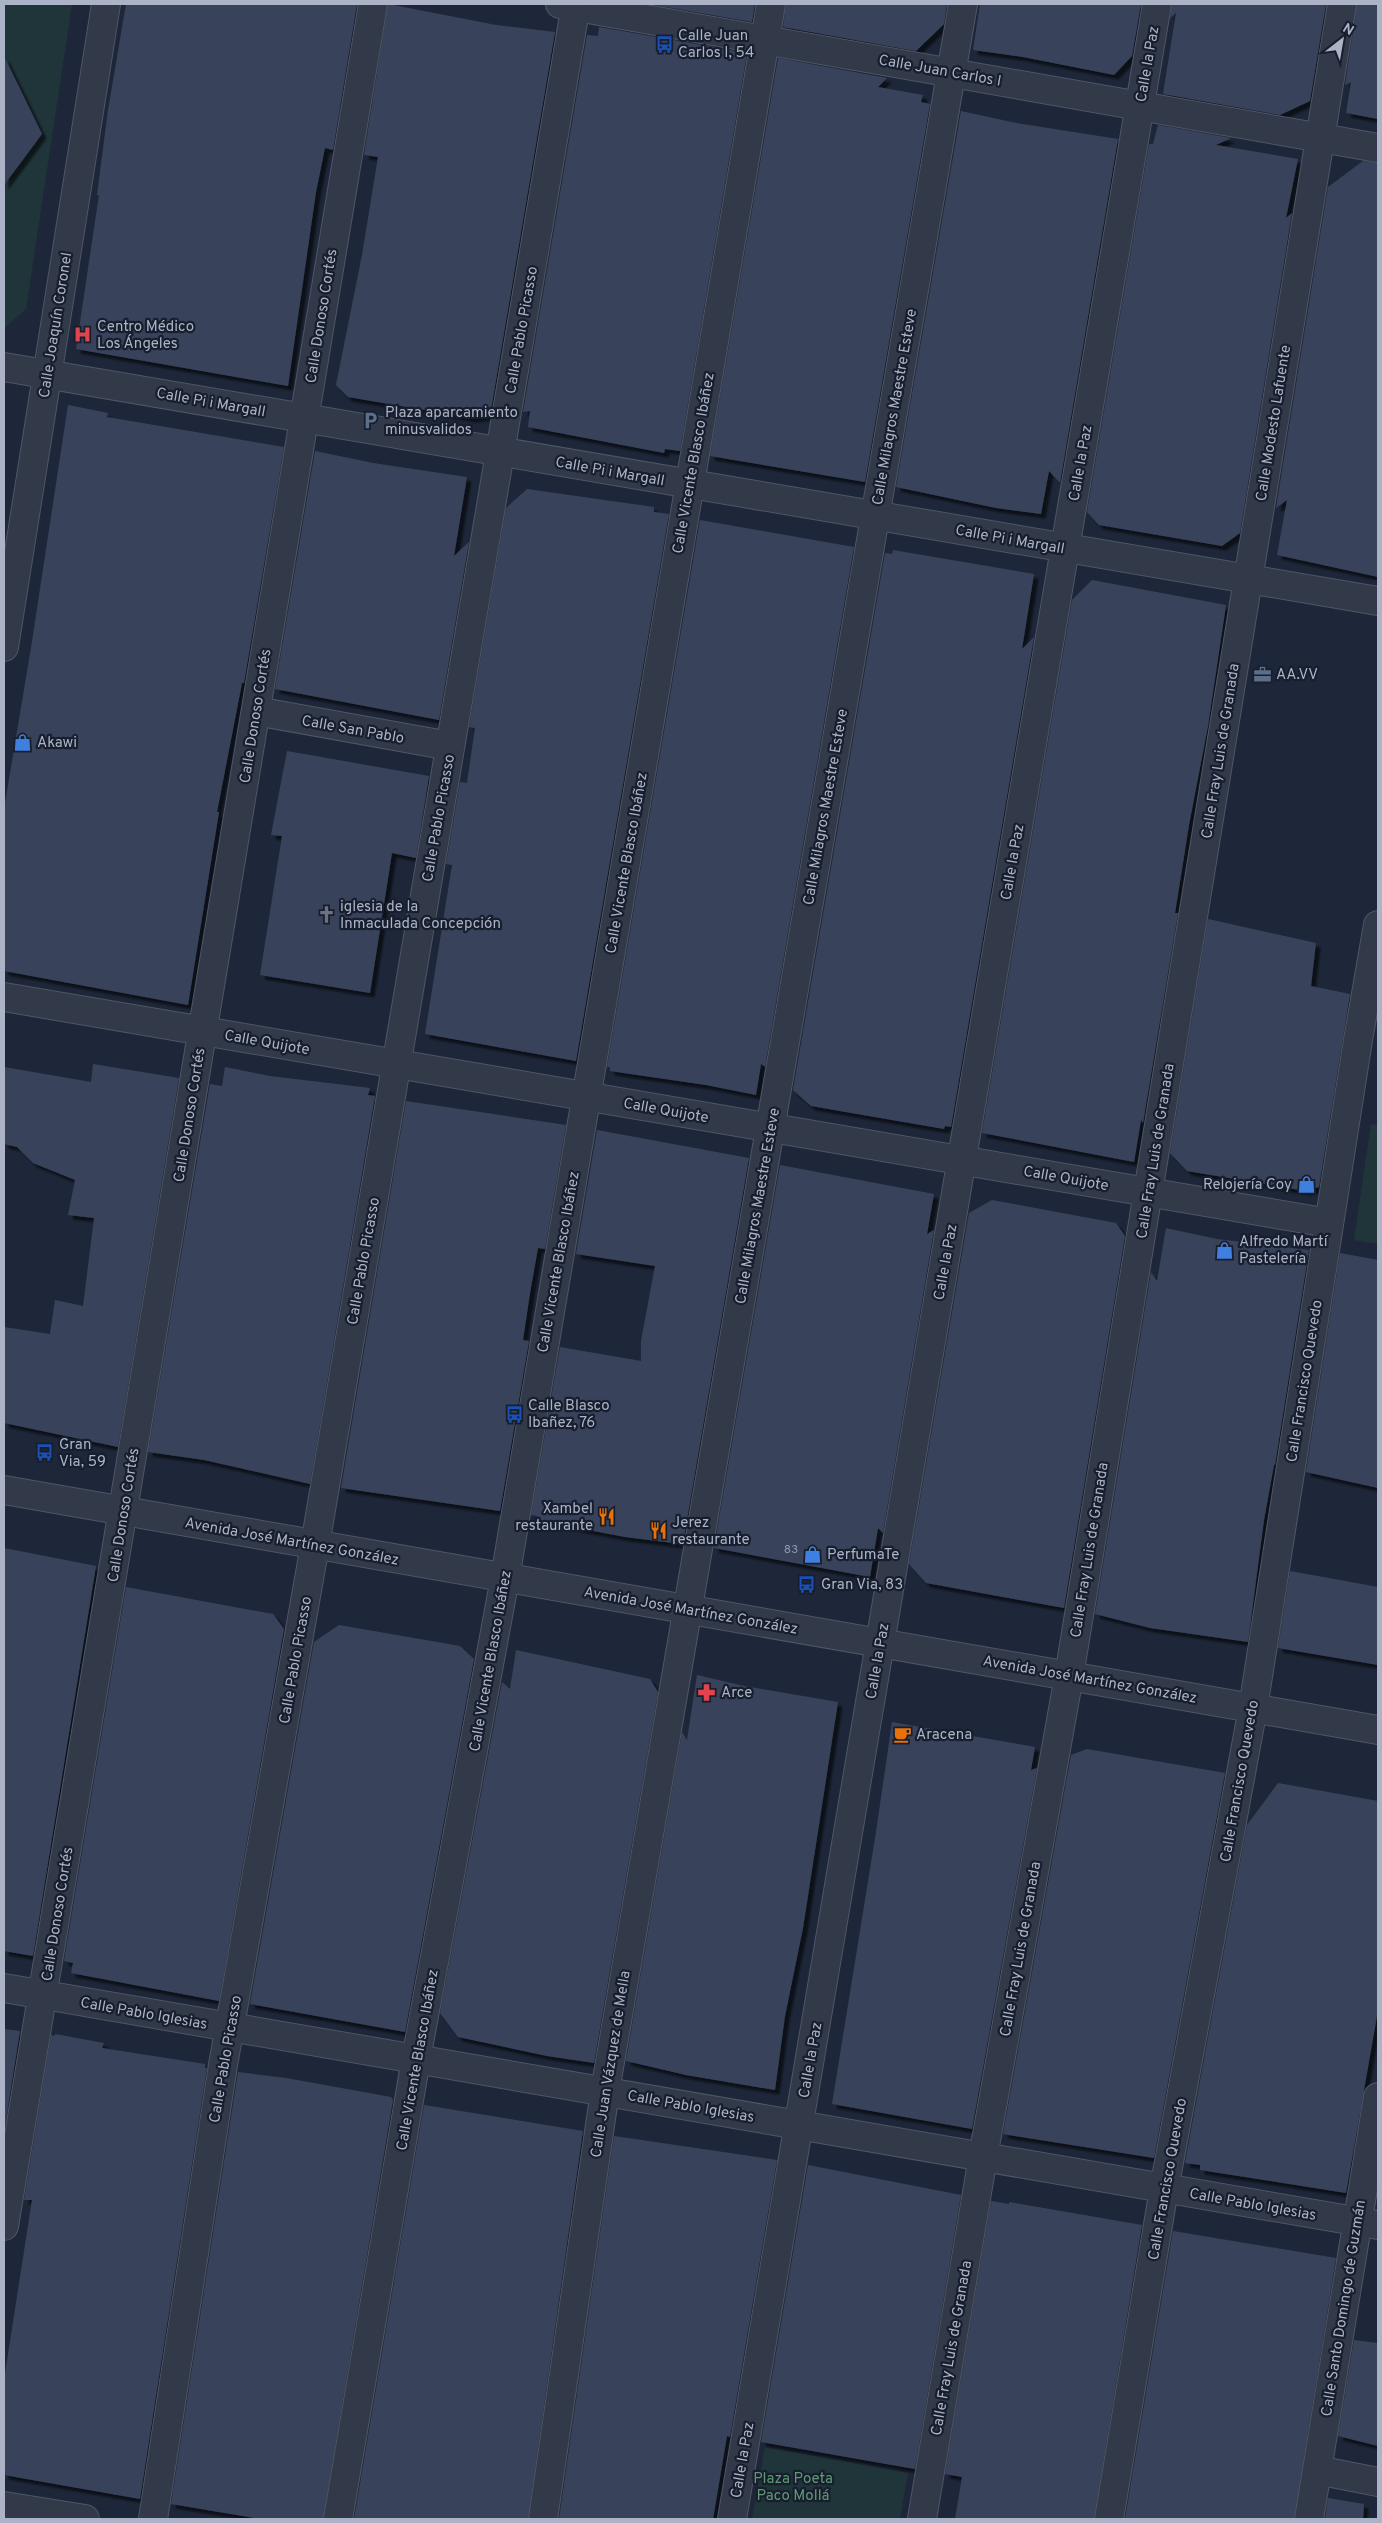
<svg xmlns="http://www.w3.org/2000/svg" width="1382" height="2523" font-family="Overpass,sans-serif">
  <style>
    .green { fill: #20353a }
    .building { fill: #39435a; filter: url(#shadow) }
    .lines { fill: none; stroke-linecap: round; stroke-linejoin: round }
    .minor-casing { stroke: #4f5667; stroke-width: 30 }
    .tertiary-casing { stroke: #4f5667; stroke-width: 30 }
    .minor { stroke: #323949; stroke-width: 28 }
    .tertiary { stroke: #323949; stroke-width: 28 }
    .labels { text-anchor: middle; stroke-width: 4.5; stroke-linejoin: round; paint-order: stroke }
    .number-label { font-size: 12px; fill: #8f97ab }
    .poi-label { font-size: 15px; fill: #acb3c6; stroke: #171e2e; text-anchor: start }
    .street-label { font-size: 15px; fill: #acb3c6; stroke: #171e2e }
    .park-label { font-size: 15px; fill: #619973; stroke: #171e2e }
  </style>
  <defs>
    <filter id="shadow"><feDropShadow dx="4.5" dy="4.5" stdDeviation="1" flood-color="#0009"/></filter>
  </defs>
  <rect width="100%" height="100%" fill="#1e2739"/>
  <!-- green -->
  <g class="green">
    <path d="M4 4H72L26 309 4 328Z"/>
    <path d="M1371 1124 1378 1125V1244L1354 1240Z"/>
    <path d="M765 2447 908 2473 900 2519H752Z"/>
  </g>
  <!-- building -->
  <g class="building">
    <path d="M126 4H357L333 150 325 148 316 192 288 386 76 349 99 195H97L108 110Z"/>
    <path d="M388 4 496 25 555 32 490 416 471 418 348 397 336 385 362 255 378 157 364 155Z"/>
    <path d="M649 4H755L752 22Z"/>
    <path d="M786 4H947L944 24 916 51 783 27Z"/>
    <path d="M980 4H1141L1132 56 1114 75 1023 57 973 50Z"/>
    <path d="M1172 4H1326L1310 101 1280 115 1163 94 1176 13 1170 18Z"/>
    <path d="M1357 4H1378V119L1346 113 1351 82 1345 85Z"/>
    <path d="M599 27 747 53 680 451 665 449 664 453 528 427 530 411 523 412 587 35 598 36Z"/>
    <path d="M4 56 42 134 4 185Z"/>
    <path d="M778 58 887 78 878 87 923 95 921 102 930 104 865 482 710 456Z"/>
    <path d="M961 111 1016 123 1118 139 1060 483 1049 471 1041 514 996 508 896 487Z"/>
    <path d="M1158 125 1231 138 1216 145 1298 159 1286 218 1292 213 1240 533 1222 546 1099 525 1087 512 1149 144H1153Z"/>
    <path d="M1363 161 1378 163V577L1277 555 1287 500 1276 508 1328 187Z"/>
    <path d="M68 405 108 413 107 417 284 447 244 683H242L217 812H219L188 1005 4 971V809L31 648Z"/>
    <path d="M315 451 373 463 467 477 454 556 469 542 439 720 275 689Z"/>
    <path d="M527 489 654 507V512L669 514 576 1061 425 1034 452 865 446 864 460 782 467 783 475 728 469 727 506 508Z"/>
    <path d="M700 520 854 547 765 1067 761 1064 756 1095 706 1085 610 1071V1067H607Z"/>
    <path d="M893 550 1034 574 1022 649 1034 637 951 1127 945 1126 944 1129 811 1106 793 1090 885 553 892 554Z"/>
    <path d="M1092 580 1226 605 1208 726 1189 825 1175 913H1178L1143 1123 1141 1120 1134 1162 982 1133 1072 600Z"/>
    <path d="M287 751 429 776 416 858 392 853 370 993 260 975 282 836 271 835Z"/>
    <path d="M1208 919 1316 943 1311 986 1350 994 1319 1187 1306 1191 1187 1171 1170 1153Z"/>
    <path d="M93 1064 179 1078 118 1447 4 1423V1327L50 1334 55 1300 83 1306 94 1218 68 1215 75 1180 33 1163 17 1147 4 1144V1067L91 1082Z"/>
    <path d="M225 1067 270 1076 370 1088 368 1095 375 1096 310 1484 204 1460 148 1452 210 1084 222 1086Z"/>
    <path d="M406 1101 566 1125 545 1249 538 1248 530 1293 523 1340 529 1341 500 1511 341 1488Z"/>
    <path d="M597 1130 749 1158 683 1543 681 1544 625 1537 536 1520 537 1516 531 1515 560 1347 641 1361V1341L655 1266 576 1254Z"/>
    <path d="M780 1165 934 1194 927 1234 934 1230 883 1533 878 1528 870 1577 714 1548Z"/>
    <path d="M992 1200 1116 1223 1125 1236 1064 1608 926 1583 909 1564 969 1213Z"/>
    <path d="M1166 1228 1217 1239 1309 1250 1275 1465H1274L1264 1520 1248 1642 1150 1628 1095 1614 1151 1272 1157 1281Z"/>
    <path d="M1340 1253 1378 1260V1488L1306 1472Z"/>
    <path d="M4 1548 96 1566 33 1956 4 1951Z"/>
    <path d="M1290 1571 1378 1587V1665L1278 1648Z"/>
    <path d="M126 1587 273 1614 284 1629 219 2001 71 1973 73 1963 64 1961Z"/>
    <path d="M339 1625 460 1646 474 1659 405 2032 250 2004 314 1642Z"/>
    <path d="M516 1650 650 1679 658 1692 594 2063 547 2056 458 2037 440 2013 502 1682 510 1689Z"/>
    <path d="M697 1675 744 1686 838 1702 803 1928 785 2016 775 2090 686 2075 626 2061 682 1732 687 1740Z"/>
    <path d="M892 1722 1035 1747 1031 1770 1037 1768 972 2129 832 2104 876 1832Z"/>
    <path d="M1087 1749 1225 1773 1154 2158 1003 2134 1071 1755Z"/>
    <path d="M1278 1783 1378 1801V2010L1346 2193 1200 2170V2165L1185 2163 1247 1825Z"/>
    <path d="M4 2029 20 2031 4 2132Z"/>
    <path d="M55 2034 104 2043 102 2048 205 2064V2068H207L140 2499 4 2475V2380L32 2200H24L51 2035 55 2036Z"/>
    <path d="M238 2072 286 2078 391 2097 393 2100 323 2519H260L171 2504Z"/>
    <path d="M424 2105 583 2131 528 2519H354Z"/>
    <path d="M614 2136 777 2160 730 2437 727 2436 713 2519H559Z"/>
    <path d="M808 2165 961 2195 915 2469 761 2442Z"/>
    <path d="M991 2201 1009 2204V2202L1142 2225 1094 2519H955L962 2477 945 2474Z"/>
    <path d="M1173 2231 1336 2258 1294 2519H1125Z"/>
    <path d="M1354 2340 1378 2343V2446L1338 2436Z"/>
    <path d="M1328 2498 1364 2504 1363 2519H1325Z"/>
  </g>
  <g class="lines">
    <defs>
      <g id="minor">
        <path d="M560 4 1378 148"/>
        <path d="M4 367 1378 601"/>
        <path d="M4 647 106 4"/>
        <path d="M256 711 450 746"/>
        <path d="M4 997 1329 1223"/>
        <path d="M4 1988 1378 2225"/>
        <path d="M4 2226 373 4"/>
        <path d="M1317 2470 1378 2482"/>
        <path d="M4 2506 85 2519"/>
        <path d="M153 2519 223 2065 315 1545 576 4"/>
        <path d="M338 2519 416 2059 505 1578 771 4"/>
        <path d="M543 2519 605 2091 963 4"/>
        <path d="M732 2519 1157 4"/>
        <path d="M922 2519 983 2157 1069 1676 1342 4"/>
        <path d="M1109 2519 1164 2189 1253 1708 1358 1040 1378 925"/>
        <path d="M1309 2519 1378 2097"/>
      </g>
      <path id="tertiary" d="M4 1490 1378 1730"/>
    </defs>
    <!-- minor casing -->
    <use href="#minor" class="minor-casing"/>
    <!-- tertiary casing -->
    <use href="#tertiary" class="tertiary-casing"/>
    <!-- minor -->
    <use href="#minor" class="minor"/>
    <!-- tertiary -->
    <use href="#tertiary" class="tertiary"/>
  </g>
  <!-- icons -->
  <defs>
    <symbol id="bus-bare" viewBox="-9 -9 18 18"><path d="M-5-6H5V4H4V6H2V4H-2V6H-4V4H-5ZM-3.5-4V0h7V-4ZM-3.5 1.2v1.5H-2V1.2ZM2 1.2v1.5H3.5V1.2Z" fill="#1a4fb4" stroke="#171e2e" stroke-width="2.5" paint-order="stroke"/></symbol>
    <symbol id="hospital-bare" viewBox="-9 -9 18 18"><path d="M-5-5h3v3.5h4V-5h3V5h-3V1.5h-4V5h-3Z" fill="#e0444e" stroke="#171e2e" stroke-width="2.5" paint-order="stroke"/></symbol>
    <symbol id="parking-bare" viewBox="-9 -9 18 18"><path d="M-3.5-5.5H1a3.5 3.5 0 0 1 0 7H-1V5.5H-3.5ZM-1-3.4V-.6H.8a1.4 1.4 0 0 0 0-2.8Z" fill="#5c6f8a" stroke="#171e2e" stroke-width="2.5" paint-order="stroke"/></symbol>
    <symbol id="office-bare" viewBox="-9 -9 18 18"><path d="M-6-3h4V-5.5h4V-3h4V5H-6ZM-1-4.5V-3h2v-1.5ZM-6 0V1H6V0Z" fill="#5c6f8a" stroke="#171e2e" stroke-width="2.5" paint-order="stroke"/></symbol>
    <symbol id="shop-bare" viewBox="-9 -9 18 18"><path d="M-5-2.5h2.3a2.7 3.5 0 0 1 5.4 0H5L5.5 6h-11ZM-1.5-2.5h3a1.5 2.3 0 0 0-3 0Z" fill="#3f7fe0" stroke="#171e2e" stroke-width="2.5" paint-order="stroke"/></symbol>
    <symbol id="church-bare" viewBox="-9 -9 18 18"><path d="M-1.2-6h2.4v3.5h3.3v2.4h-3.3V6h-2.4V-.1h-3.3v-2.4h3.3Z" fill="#6b7280" stroke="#171e2e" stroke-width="2.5" paint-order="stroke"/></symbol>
    <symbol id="restaurant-bare" viewBox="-9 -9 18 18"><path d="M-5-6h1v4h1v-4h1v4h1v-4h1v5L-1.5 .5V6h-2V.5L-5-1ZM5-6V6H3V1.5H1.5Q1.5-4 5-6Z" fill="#e8710a" stroke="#171e2e" stroke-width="2.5" paint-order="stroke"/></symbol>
    <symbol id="pharmacy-bare" viewBox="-9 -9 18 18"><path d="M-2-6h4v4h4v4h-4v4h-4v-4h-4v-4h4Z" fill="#e0444e" stroke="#171e2e" stroke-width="2.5" paint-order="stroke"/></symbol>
    <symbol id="cafe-bare" viewBox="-9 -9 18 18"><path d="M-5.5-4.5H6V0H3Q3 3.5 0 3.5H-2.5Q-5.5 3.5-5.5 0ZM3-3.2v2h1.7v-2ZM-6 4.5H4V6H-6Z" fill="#e8710a" stroke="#171e2e" stroke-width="2.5" paint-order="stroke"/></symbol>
  </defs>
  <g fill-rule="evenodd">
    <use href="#bus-bare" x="652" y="32" width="25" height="25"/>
    <use href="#hospital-bare" x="70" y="322" width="25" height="25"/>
    <use href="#parking-bare" x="358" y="408" width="25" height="25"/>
    <use href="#office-bare" x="1250" y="662" width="25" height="25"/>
    <use href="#shop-bare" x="10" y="730" width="25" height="25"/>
    <use href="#church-bare" x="314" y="902" width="25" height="25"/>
    <use href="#shop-bare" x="1294" y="1172" width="25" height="25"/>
    <use href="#shop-bare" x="1212" y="1238" width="25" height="25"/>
    <use href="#bus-bare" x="502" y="1402" width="25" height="25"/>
    <use href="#bus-bare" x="32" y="1440" width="25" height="25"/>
    <use href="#restaurant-bare" x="594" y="1504" width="25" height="25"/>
    <use href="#restaurant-bare" x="646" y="1518" width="25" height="25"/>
    <use href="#shop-bare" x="800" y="1542" width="25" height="25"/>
    <use href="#bus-bare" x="794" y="1572" width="25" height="25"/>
    <use href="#pharmacy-bare" x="694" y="1680" width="25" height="25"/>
    <use href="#cafe-bare" x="890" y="1722" width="25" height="25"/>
  </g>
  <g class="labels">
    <!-- number labels -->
    <g class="number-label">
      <text x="791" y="1553">83</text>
    </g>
    <!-- poi labels -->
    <g class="poi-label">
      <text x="678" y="40">Calle Juan<tspan x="678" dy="17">Carlos I, 54</tspan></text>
      <text x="97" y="331">Centro Médico<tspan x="97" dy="17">Los Ángeles</tspan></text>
      <text x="385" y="417">Plaza aparcamiento<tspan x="385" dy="17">minusvalidos</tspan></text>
      <text x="1276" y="679">AA.VV</text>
      <text x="37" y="747">Akawi</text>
      <text x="340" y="911">iglesia de la<tspan x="340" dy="17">Inmaculada Concepción</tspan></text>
      <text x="1292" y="1189" text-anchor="end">Relojería Coy</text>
      <text x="1239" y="1246">Alfredo Martí<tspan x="1239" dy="17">Pastelería</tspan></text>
      <text x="528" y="1410">Calle Blasco<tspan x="528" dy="17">Ibañez, 76</tspan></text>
      <text x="59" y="1449">Gran<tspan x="59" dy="17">Via, 59</tspan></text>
      <text x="593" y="1513" text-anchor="end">Xambel<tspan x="593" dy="17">restaurante</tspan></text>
      <text x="672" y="1527">Jerez<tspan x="672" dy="17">restaurante</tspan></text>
      <text x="827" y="1559">PerfumaTe</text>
      <text x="821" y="1589">Gran Via, 83</text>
      <text x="721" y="1697">Arce</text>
      <text x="916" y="1739">Aracena</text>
    </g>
    <!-- street labels -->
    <g class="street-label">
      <text transform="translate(1147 64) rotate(-80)" y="5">Calle la Paz</text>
      <text transform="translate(940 70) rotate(10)" y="5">Calle Juan Carlos I</text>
      <text transform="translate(321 316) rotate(-81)" y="5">Calle Donoso Cortés</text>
      <text transform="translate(55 325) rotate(-81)" y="5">Calle Joaquín Coronel</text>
      <text transform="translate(521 330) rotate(-80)" y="5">Calle Pablo Picasso</text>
      <text transform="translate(211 402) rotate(10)" y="5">Calle Pi i Margall</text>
      <text transform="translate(894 407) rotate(-80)" y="5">Calle Milagros Maestre Esteve</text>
      <text transform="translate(1273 423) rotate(-81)" y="5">Calle Modesto Lafuente</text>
      <text transform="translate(693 463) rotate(-80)" y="5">Calle Vicente Blasco Ibáñez</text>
      <text transform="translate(1080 463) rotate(-80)" y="5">Calle la Paz</text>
      <text transform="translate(610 471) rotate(10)" y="5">Calle Pi i Margall</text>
      <text transform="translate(1010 539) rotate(10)" y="5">Calle Pi i Margall</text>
      <text transform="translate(255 716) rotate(-81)" y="5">Calle Donoso Cortés</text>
      <text transform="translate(353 729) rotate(10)" y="5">Calle San Pablo</text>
      <text transform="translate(1220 751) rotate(-81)" y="5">Calle Fray Luis de Granada</text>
      <text transform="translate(825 807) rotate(-80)" y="5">Calle Milagros Maestre Esteve</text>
      <text transform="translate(438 818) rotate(-80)" y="5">Calle Pablo Picasso</text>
      <text transform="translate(1012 862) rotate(-80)" y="5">Calle la Paz</text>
      <text transform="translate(626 863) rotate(-80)" y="5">Calle Vicente Blasco Ibáñez</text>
      <text transform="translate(267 1042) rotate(10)" y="5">Calle Quijote</text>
      <text transform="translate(666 1110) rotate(10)" y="5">Calle Quijote</text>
      <text transform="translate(189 1115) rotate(-81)" y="5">Calle Donoso Cortés</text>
      <text transform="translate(1155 1151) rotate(-81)" y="5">Calle Fray Luis de Granada</text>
      <text transform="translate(1066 1178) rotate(10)" y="5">Calle Quijote</text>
      <text transform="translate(757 1206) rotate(-80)" y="5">Calle Milagros Maestre Esteve</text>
      <text transform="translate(363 1261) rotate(-80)" y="5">Calle Pablo Picasso</text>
      <text transform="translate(558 1262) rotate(-80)" y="5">Calle Vicente Blasco Ibáñez</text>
      <text transform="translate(945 1262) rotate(-80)" y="5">Calle la Paz</text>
      <text transform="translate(1304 1381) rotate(-81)" y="5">Calle Francisco Quevedo</text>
      <text transform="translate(123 1515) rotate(-81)" y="5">Calle Donoso Cortés</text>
      <text transform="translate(292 1541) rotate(10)" y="5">Avenida José Martínez González</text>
      <text transform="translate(1089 1550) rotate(-81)" y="5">Calle Fray Luis de Granada</text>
      <text transform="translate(691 1610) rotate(10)" y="5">Avenida José Martínez González</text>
      <text transform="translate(295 1660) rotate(-80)" y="5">Calle Pablo Picasso</text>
      <text transform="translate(490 1661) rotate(-80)" y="5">Calle Vicente Blasco Ibáñez</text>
      <text transform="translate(877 1661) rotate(-80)" y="5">Calle la Paz</text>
      <text transform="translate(1090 1679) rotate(10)" y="5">Avenida José Martínez González</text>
      <text transform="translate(1239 1781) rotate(-80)" y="5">Calle Francisco Quevedo</text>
      <text transform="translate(57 1914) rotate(-81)" y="5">Calle Donoso Cortés</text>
      <text transform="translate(1020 1949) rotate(-80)" y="5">Calle Fray Luis de Granada</text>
      <text transform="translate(144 2013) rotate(10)" y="5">Calle Pablo Iglesias</text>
      <text transform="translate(225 2059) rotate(-80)" y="5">Calle Pablo Picasso</text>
      <text transform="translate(417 2060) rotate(-80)" y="5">Calle Vicente Blasco Ibáñez</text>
      <text transform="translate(810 2060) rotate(-80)" y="5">Calle la Paz</text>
      <text transform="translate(610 2064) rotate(-81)" y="5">Calle Juan Vázquez de Mella</text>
      <text transform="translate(691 2106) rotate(10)" y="5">Calle Pablo Iglesias</text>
      <text transform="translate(1167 2179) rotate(-80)" y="5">Calle Francisco Quevedo</text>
      <text transform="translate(1253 2204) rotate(10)" y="5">Calle Pablo Iglesias</text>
      <text transform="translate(1343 2308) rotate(-81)" y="5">Calle Santo Domingo de Guzmán</text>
      <text transform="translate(951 2348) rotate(-80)" y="5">Calle Fray Luis de Granada</text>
      <text transform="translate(742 2460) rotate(-80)" y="5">Calle la Paz</text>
    </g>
    <!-- park labels -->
    <g class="park-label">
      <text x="793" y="2483">Plaza Poeta<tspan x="793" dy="17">Paco Mollá</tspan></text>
    </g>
  </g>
  <!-- border -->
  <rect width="1382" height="2523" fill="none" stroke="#acb3c6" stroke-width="10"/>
  <!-- north arrow -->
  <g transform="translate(1342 40) rotate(31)" stroke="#171e2e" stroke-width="4" paint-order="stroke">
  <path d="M0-4L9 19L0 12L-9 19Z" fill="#acb3c6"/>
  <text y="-8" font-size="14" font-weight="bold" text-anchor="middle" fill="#acb3c6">N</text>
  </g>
</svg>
